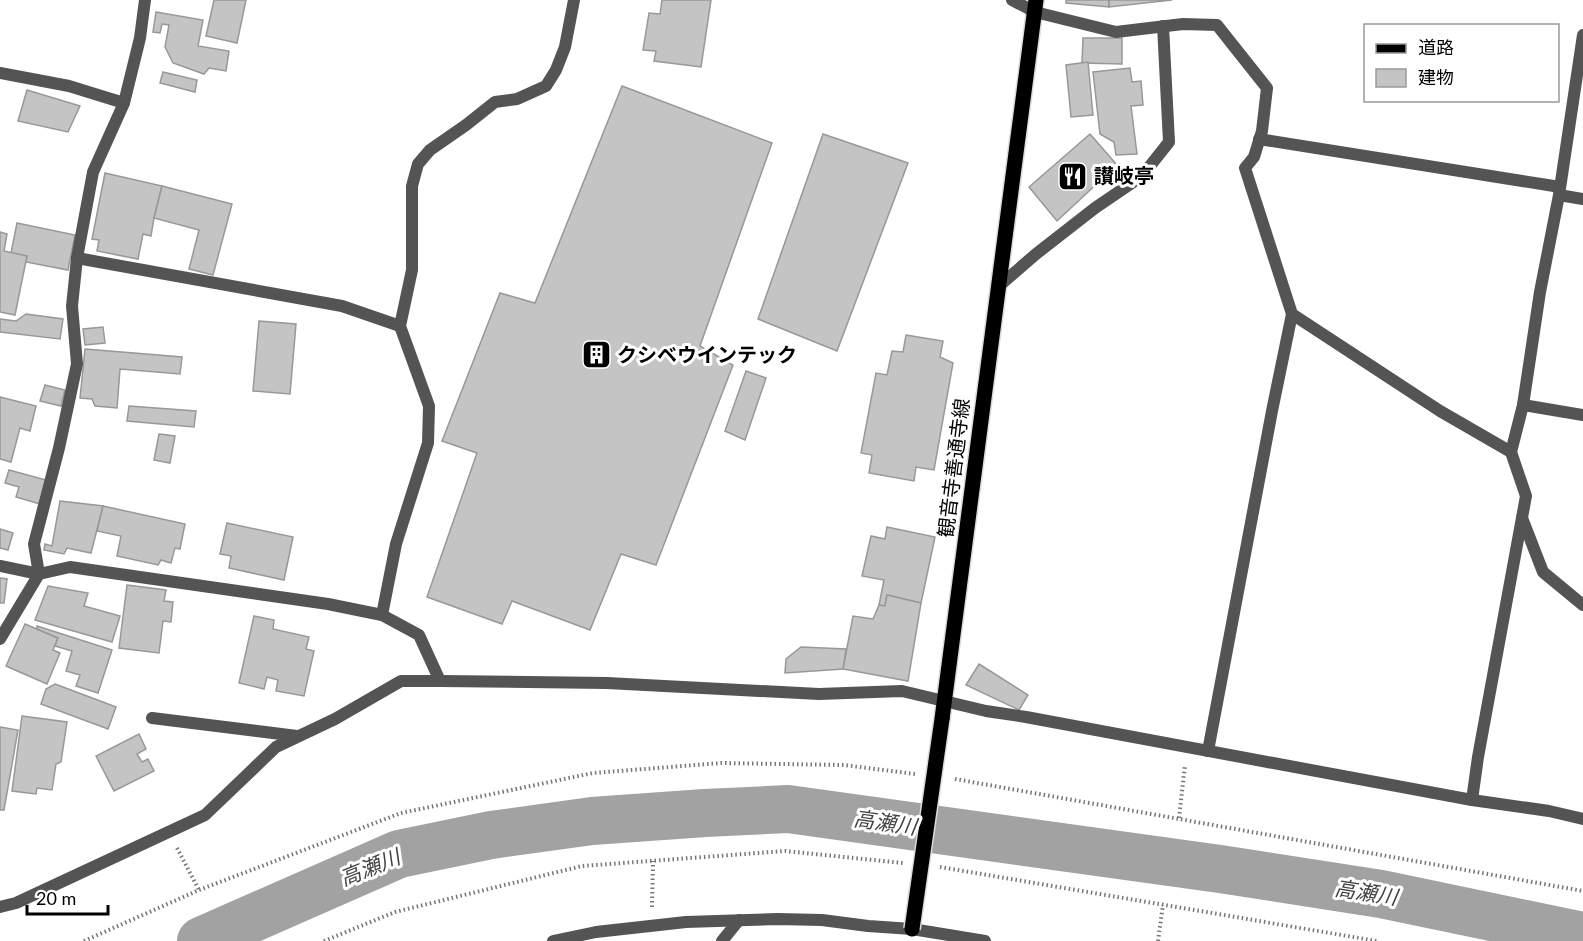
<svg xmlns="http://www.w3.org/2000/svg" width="1583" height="941" font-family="Lato,'Noto Sans JP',sans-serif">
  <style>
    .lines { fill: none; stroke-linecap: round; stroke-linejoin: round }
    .river { stroke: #a2a2a2; stroke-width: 48 }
    .building { fill: #c4c4c4; stroke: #989898; stroke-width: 1.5 }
    .primary-casing { stroke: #dbdbdb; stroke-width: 18 }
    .path { stroke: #767676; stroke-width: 4; stroke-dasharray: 1.5 3; stroke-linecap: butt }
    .street { stroke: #545454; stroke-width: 12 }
    .primary { stroke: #000; stroke-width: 15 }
    .primary-bridge-casing { stroke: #dbdbdb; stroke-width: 18; stroke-linecap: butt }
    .primary-bridge { stroke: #000; stroke-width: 15 }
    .labels { text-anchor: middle; stroke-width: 6; stroke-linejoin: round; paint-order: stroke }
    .poi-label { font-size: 20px; font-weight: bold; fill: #000; stroke: #fff; text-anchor: start }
    .street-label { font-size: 20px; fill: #000; stroke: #fff }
    .water-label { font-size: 21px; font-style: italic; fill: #434343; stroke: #fff }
  </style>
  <rect width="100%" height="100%" fill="#fff"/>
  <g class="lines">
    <!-- river -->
    <path class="river" d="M201 941 399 854 491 835 592 821 705 813 788 809 1220 869 1381 894 1583 936"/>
  </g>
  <!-- building -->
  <g class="building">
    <path d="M214 0H246L237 43 206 36Z"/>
    <path d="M662 0H711L701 67 654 61 656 51 643 50 649 13 660 14Z"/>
    <path d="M1066 0H1109V7L1066 3Z"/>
    <path d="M1109 0H1172L1109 7Z"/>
    <path d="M156 12 203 20 198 46 229 51 226 71 209 68 204 74 173 63 165 47 169 25 162 24 160 33 153 32Z"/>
    <path d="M1083 38H1122V64L1082 63Z"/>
    <path d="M1088 62 1093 115 1071 117 1066 65Z"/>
    <path d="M1130 68 1132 82 1141 81 1143 105 1131 106 1137 154 1116 155 1114 142 1100 134 1093 72Z"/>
    <path d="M163 72 197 80 195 92 160 83Z"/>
    <path d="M622 86 772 143 700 346 733 365 656 565 621 554 590 630 512 601 502 624 427 597 477 453 442 441 500 293 535 303Z"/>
    <path d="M27 90 80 106 68 132 18 121Z"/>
    <path d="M823 134 908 163 837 351 758 319Z"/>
    <path d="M1090 134 1117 165 1057 221 1029 187Z"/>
    <path d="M105 173 162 186 154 218 151 236 143 234 138 259 97 251 99 240 92 239Z"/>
    <path d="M162 186 232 204 213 275 189 269 199 230 154 218Z"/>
    <path d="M17 223 75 235 68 270 26 262 27 256 11 253Z"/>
    <path d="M0 232 7 234 4 251 27 256 15 315 0 312Z"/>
    <path d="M26 314 63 319 60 339 0 332V319L16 321Z"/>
    <path d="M259 321 296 324 290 394 253 391Z"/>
    <path d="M103 327 105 343 85 345 83 329Z"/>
    <path d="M906 335 943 341 940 357 953 363 934 470 916 467 914 481 869 473 872 455 861 453 876 373 887 375 892 351 903 352Z"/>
    <path d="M85 349 182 357 180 374 120 369 117 408 95 406 92 399 80 398Z"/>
    <path d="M746 371 766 378 745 440 725 431Z"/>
    <path d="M45 385 65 390 61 406 40 401Z"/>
    <path d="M0 397 36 406 30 431 20 428 11 462 0 459Z"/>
    <path d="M129 406 196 411 194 427 127 421Z"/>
    <path d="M159 434 175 436 170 463 154 460Z"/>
    <path d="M9 470 46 480 40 504 16 497 19 487 5 483Z"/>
    <path d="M60 501 103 506 91 553 67 548 64 554 44 550 45 544 52 546Z"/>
    <path d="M103 506 185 524 180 549 175 548 171 563 161 560 158 565 117 556 121 536 97 531Z"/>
    <path d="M227 523 293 537 284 580 229 568 231 556 220 554Z"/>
    <path d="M887 527 935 537 921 603 887 595 885 606 879 605 884 580 862 576 871 536 885 539Z"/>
    <path d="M0 529 13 533 8 550 0 548Z"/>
    <path d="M0 578 7 579 4 603H0Z"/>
    <path d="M127 585 166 590 164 601 173 602 171 622 163 621 159 653 119 648Z"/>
    <path d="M48 586 88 593 84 606 120 616 112 642 35 620Z"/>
    <path d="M887 595 921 603 908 681 843 669 853 616 873 619 879 605 885 606Z"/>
    <path d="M254 616 274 620 273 629 309 637 306 649 314 651 304 696 276 691 278 680 267 677 264 689 239 683Z"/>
    <path d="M25 624 58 638 53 650 60 653 47 684 6 666Z"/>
    <path d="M37 626 112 650 98 693 76 686 80 675 66 671 72 651 55 646 58 638 37 629Z"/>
    <path d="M801 647 846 649 843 669 785 673 786 659Z"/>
    <path d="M979 664 1028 695 1019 710 966 685Z"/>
    <path d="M55 684 116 707 108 729 41 704 46 689Z"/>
    <path d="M22 716 67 722 61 762 56 764 52 790 37 788 36 794 12 791Z"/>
    <path d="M0 727 18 730 4 810H0Z"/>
    <path d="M139 734 146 749 137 754 142 762 148 759 154 771 114 791 96 756Z"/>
  </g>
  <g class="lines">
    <defs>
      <path id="primary" d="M942 719 1036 0"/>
    </defs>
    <!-- primary casing -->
    <use href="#primary" class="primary-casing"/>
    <!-- path -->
    <g class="path">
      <path d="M955 779 1583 891"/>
      <path d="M1179 818 1185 765"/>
      <path d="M177 848 199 890"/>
      <path d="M940 867 1377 941"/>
      <path d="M652 907 653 861"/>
      <path d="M84 941 199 890 401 813 593 773 721 763 844 765 915 774"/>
      <path d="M324 941 395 912 582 866 785 851 903 863"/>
      <path d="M1158 941 1163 905"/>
    </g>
    <!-- street -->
    <g class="street">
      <path d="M1012 0 1035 12 1116 32 1183 24 1217 25 1267 88 1262 131 1254 157 1245 168 1292 314 1440 411 1511 452"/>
      <path d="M0 73 69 86 124 103 93 172 77 258 72 306 77 364 59 448 34 544 39 574 0 639"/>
      <path d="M124 103 140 38 145 0"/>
      <path d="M1259 139 1560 187"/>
      <path d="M1559 195 1583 199"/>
      <path d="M77 258 342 306 400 326"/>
      <path d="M999 286 1036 254 1095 208 1142 176 1169 142 1163 26"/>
      <path d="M1523 405 1583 415"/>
      <path d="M1522 518 1543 572 1583 605"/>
      <path d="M0 566 39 574 70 567 328 604 382 615 419 635 440 681"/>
      <path d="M382 615 396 544 428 443 429 406 400 326 412 270V186L418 164 430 150 466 125 495 102 517 99 546 86 556 70 565 47 574 0"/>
      <path d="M152 718 297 736"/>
      <path d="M1208 751 1272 411 1292 314"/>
      <path d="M1472 800 1478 757 1526 496 1511 452 1523 405 1540 292 1559 195 1583 35"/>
      <path d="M0 907 16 903 205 815 276 747 335 719 401 681H440L607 683 819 694 902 691 986 711 1026 717 1472 800 1549 811 1583 819"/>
      <path d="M553 941 596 932 686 922 777 919 822 920 868 926 912 929 985 941"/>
      <path d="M722 941 739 920"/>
    </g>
    <!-- primary -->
    <use href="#primary" class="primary"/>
    <defs>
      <path id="primary-bridge" d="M912 929 942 719"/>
    </defs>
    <!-- primary-bridge casing -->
    <use href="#primary-bridge" class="primary-bridge-casing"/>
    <!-- primary-bridge -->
    <use href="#primary-bridge" class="primary-bridge"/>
  </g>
  <!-- icons -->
  <defs>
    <symbol id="restaurant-square" viewBox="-11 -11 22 22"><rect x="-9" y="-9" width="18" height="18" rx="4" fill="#000" stroke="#fff"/><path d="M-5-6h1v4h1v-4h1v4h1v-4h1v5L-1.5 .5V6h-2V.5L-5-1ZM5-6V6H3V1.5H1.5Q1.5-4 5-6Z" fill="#fff"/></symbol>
    <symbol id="building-square" viewBox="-11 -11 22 22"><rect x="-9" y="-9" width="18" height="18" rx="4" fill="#000" stroke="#fff"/><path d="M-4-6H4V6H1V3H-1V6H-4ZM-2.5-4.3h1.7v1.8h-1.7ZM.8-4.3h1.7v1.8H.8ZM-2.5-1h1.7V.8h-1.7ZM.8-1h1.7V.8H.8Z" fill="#fff"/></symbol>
  </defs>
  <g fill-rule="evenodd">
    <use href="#restaurant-square" x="1056" y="160" width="33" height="33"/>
    <use href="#building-square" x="580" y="338" width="33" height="33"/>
  </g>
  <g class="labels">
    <!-- poi labels -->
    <g class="poi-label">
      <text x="1094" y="183">讃岐亭</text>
      <text x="617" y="362">クシベウインテック</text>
    </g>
    <!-- street labels -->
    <g class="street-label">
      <text transform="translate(954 468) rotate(-83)" y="7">観音寺善通寺線</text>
    </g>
    <!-- water labels -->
    <g class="water-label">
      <text transform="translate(885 823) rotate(8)" y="7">高瀬川</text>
      <text transform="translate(370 868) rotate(-22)" y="7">高瀬川</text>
      <text transform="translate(1366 893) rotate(9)" y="7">高瀬川</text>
    </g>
  </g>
  <!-- legend -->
  <rect x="1364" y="24" width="195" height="78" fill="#ffffff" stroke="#999999" stroke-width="1.5"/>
  <rect x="1376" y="44" width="30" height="9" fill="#000000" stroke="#999999" stroke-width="1.5"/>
  <text x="1418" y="54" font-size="18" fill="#000000">道路</text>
  <rect x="1376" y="69" width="30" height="18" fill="#c4c4c4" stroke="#999999" stroke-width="1.5"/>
  <text x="1418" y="84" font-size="18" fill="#000000">建物</text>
  <!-- scale -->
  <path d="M27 905v9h81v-9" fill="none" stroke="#000000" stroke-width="3"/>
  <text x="36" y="905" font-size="18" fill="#000000" stroke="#ffffff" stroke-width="4.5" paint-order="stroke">20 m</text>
</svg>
